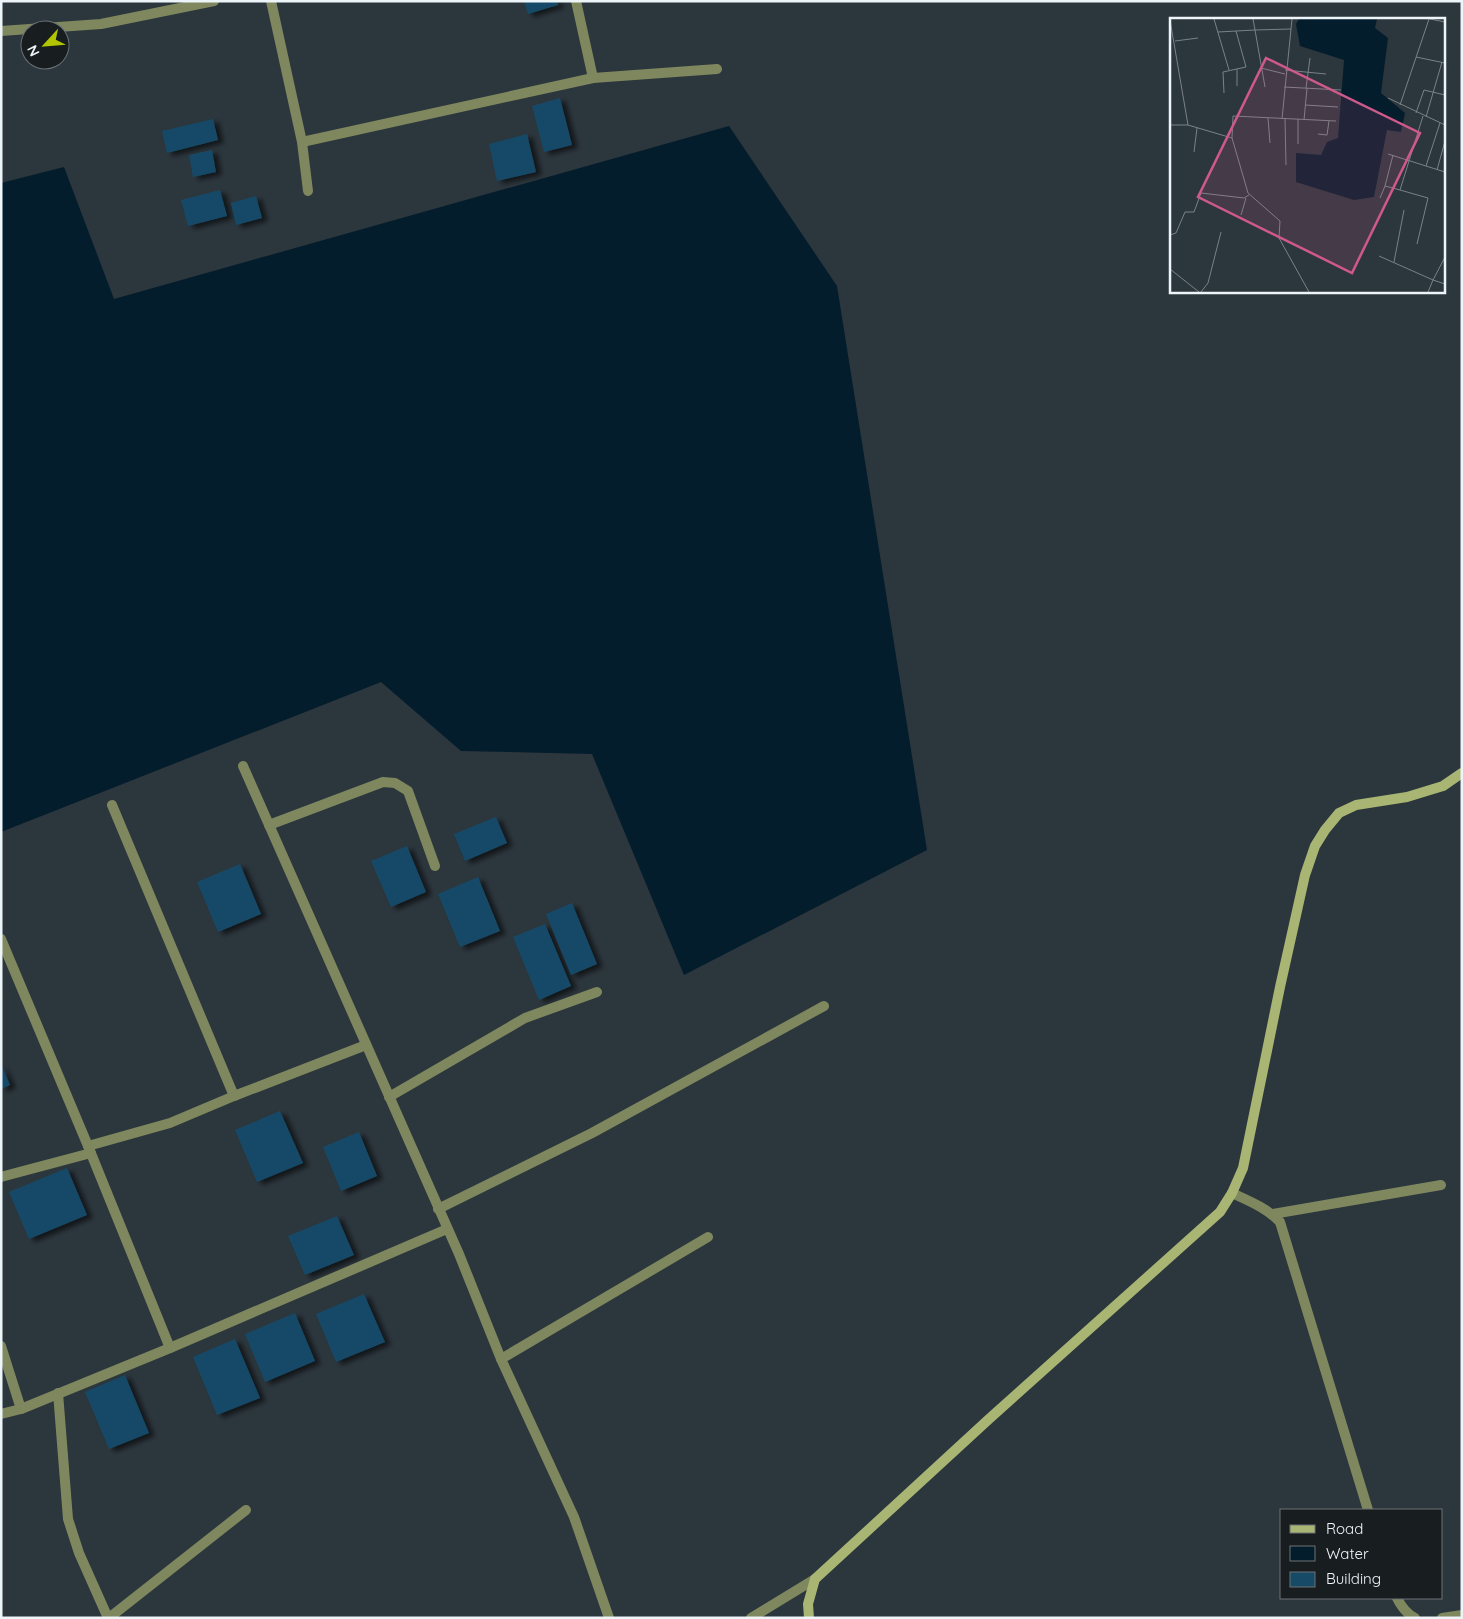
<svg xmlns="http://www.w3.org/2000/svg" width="1463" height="1619" font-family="Quicksand,sans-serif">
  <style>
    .water { fill: #041d2c }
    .building { fill: #174a67; filter: url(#shadow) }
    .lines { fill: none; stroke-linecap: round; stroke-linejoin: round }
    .street { stroke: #7f875e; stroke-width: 10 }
    .secondary { stroke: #a9b573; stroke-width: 10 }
    .inset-road { fill: none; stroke: #7a8288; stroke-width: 1 }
    .view { fill: #cf5a8a; fill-opacity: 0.15; stroke: #cf5a8a; stroke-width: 2.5 }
    .inset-edge { fill: none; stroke: #eef5f9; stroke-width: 2.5 }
  </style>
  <defs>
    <filter id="shadow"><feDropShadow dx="5.5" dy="3" stdDeviation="2.5" flood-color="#0009"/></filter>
  </defs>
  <rect width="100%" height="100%" fill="#2c363d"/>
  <!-- water -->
  <path class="water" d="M729 126 837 286 927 850 684 975 592 754 461 751 381 682 1 832V183L64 167 114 299Z"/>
  <!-- building -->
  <g class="building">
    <path d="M524 1H557L558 5 528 14Z"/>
    <path d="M560 98 572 145 544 152 532 106Z"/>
    <path d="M213 119 218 140 167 153 162 131Z"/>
    <path d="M527 134 536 172 497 181 489 144Z"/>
    <path d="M212 150 216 172 193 177 189 155Z"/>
    <path d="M220 190 227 216 188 226 181 200Z"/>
    <path d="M256 196 262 218 236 225 231 203Z"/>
    <path d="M496 817 507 843 465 861 454 834Z"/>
    <path d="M407 846 426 892 391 907 371 861Z"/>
    <path d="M240 864 261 914 218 932 197 882Z"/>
    <path d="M478 877 500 931 460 947 438 894Z"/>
    <path d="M572 903 597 964 571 975 546 914Z"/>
    <path d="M545 924 571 986 539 1000 513 937Z"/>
    <path d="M1 1064 10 1085 1 1089Z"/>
    <path d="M280 1111 303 1163 257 1182 235 1130Z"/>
    <path d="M359 1132 377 1176 341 1191 323 1147Z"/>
    <path d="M67 1168 87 1215 29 1239 9 1192Z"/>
    <path d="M337 1216 354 1255 305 1275 288 1236Z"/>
    <path d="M364 1294 385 1342 336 1362 316 1314Z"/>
    <path d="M295 1313 315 1361 265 1382 245 1334Z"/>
    <path d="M235 1339 260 1398 217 1415 193 1357Z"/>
    <path d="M125 1375 149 1433 109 1449 85 1392Z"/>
  </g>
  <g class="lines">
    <!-- street -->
    <g class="street">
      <path d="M271 1 302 142 308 191"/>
      <path d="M576 1 593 78 717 69"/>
      <path d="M1 31 101 24 214 1"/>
      <path d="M302 142 593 78"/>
      <path d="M243 766 459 1254 501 1359 574 1517 609 1618"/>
      <path d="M112 805 234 1096"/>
      <path d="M269 825 383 782 395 783 408 791 435 866"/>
      <path d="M1 939 88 1146 170 1348"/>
      <path d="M389 1097 525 1018 597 992"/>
      <path d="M88 1146 170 1123 234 1096 366 1045"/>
      <path d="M1 1177 91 1153"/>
      <path d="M1232 1193C1249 1201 1267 1208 1280 1222L1368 1510"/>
      <path d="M438 1209 592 1133 824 1006"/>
      <path d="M1273 1214 1441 1185"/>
      <path d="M1 1346 21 1409"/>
      <path d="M501 1359 708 1237"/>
      <path d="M58 1393 68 1519 79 1553 108 1618"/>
      <path d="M1 1414 21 1409 170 1348 447 1229"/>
      <path d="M1397 1598C1401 1606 1407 1614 1415 1618"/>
      <path d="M109 1618 246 1510"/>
      <path d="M751 1618 815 1579"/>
      <path d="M1442 1618 1462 1615"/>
    </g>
    <!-- secondary -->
    <path class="secondary" d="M809 1618 808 1604 815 1579 989 1419 1220 1212 1232 1193 1243 1168 1280 987 1305 875 1315 846 1325 830 1339 813 1356 805 1407 797 1443 786 1462 773"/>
  </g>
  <!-- overview -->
  <g transform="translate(1170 18)">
    <rect width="275" height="275" fill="#2c363d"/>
    <path d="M129 1H207L205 10 218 20 211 75 235 95 231 114 217 112 204 179 184 182 126 164V135L151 137 157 124 168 120 174 42 130 28 126 6Z" fill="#041d2c"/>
    <path class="inset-road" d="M44 1 59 52M83 1 85 12 121 11M260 1 275 4M0 2 18 107 62 120 78 175 110 203 109 220 139 274M48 14 85 12 95 69M5 23 28 20M246 39 275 45M91 50 115 56M67 51V68M115 52 156 56M114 69 171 72M136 70 140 40M54 75 53 54 76 49 66 13M218 80 275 107M135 87 168 89M230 87 259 1M246 95 254 72 275 77M256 99 272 44M98 100 100 125M112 101 122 1M115 101 116 147M128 101V126M134 102 137 70M0 107H18M148 116 157 117 159 103M62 120 63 98 166 103M24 134 27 110M218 136 275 154M256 148 270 105M267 152 275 123M215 168 223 137M210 180 215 168 230 172M71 197 76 180M0 217 6 215 15 194H24L31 175 74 180 79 177M247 226 258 180 230 172 253 98M209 238 263 262 258 274M275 239 263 262 275 266M224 244 234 192M0 251 29 274M31 274 38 265 51 214"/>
    <path class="view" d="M96 40 250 115 182 255 28 179Z"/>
    <rect width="275" height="275" class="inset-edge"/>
  </g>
  <!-- border -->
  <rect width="1463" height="1619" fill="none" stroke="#eef5f9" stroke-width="5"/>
  <!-- legend -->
  <rect x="1280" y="1509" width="162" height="90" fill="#181d20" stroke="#6e7377"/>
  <rect x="1290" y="1525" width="25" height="8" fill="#a9b573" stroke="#6e7377"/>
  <text x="1326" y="1534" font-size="15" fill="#eef5f9">Road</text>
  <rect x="1290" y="1546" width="25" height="15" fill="#041d2c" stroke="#6e7377"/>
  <text x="1326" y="1559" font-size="15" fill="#eef5f9">Water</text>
  <rect x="1290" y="1572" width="25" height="15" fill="#174a67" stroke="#6e7377"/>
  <text x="1326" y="1584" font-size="15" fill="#eef5f9">Building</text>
  <!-- north arrow -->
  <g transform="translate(45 45) rotate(244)"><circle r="24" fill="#181d20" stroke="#6e7377"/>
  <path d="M0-4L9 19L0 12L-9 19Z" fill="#b1c500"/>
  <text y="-8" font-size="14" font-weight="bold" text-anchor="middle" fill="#eef5f9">N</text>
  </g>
</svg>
